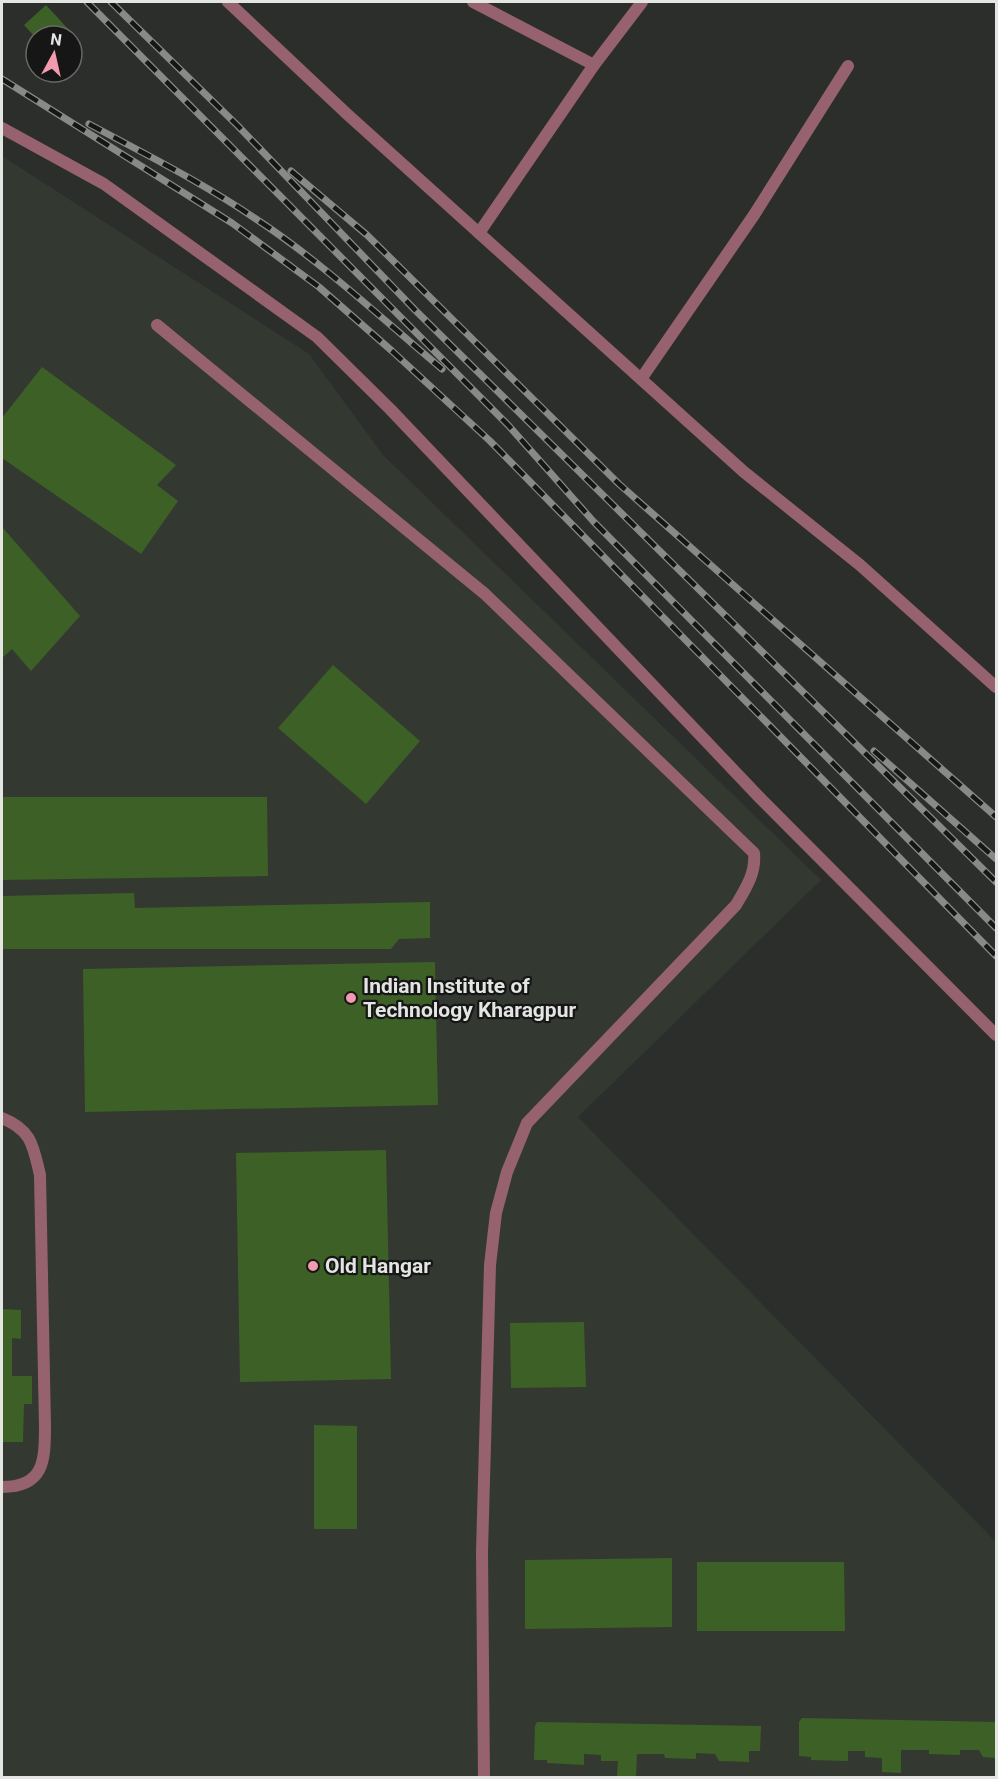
<svg xmlns="http://www.w3.org/2000/svg" width="998" height="1779" font-family="Roboto,sans-serif">
  <style>
    .built { fill: #333931 }
    .building { fill: #3d6026 }
    .lines { fill: none; stroke-linecap: round; stroke-linejoin: round }
    .lane { stroke: #97626f; stroke-width: 12 }
    .street { stroke: #97626f; stroke-width: 12 }
    .rail-casing { stroke: #888a87; stroke-width: 7 }
    .rail { stroke: #151615; stroke-width: 4.5; stroke-dasharray: 14; stroke-linecap: butt }
    .poi-dot { fill: #f29aaf; stroke: #151615; stroke-width: 2 }
    .labels { text-anchor: middle; stroke-width: 4.5; stroke-linejoin: round; paint-order: stroke }
    .poi-label { font-size: 21px; font-weight: bold; fill: #e3e5e3; stroke: #151615; text-anchor: start }
  </style>
  <rect width="100%" height="100%" fill="#2c2e2b"/>
  <!-- built -->
  <path class="built" d="M2 156 309 354 383 455 821 880 578 1117 996 1542V1777H2Z"/>
  <!-- building -->
  <g class="building">
    <path d="M46 5 81 43 72 51V36H36V38L24 25Z"/>
    <path d="M42 367 176 465 157 485 178 501 141 554 2 458V418Z"/>
    <path d="M2 527 80 616 31 671 12 649 2 658Z"/>
    <path d="M333 665 420 741 366 804 278 728Z"/>
    <path d="M2 797H267L268 876 2 880Z"/>
    <path d="M134 893 135 908 430 902V938L399 939 391 949H2V896Z"/>
    <path d="M435 962 438 1105 85 1112 83 969Z"/>
    <path d="M386 1150 391 1379 240 1382 236 1153Z"/>
    <path d="M2 1309 21 1310V1339L12 1338V1376H32V1404H24L23 1442H2Z"/>
    <path d="M584 1322 586 1387 511 1388 510 1323Z"/>
    <path d="M314 1425 357 1426V1529H314Z"/>
    <path d="M672 1558V1627L525 1629V1560Z"/>
    <path d="M697 1562H844L845 1631H697Z"/>
    <path d="M802 1718 996 1722V1758L983 1757 979 1750H960V1755L929 1754V1750H901V1773L882 1772V1758L865 1757V1751H848V1761L811 1760V1757L799 1756V1722Z"/>
    <path d="M537 1722 761 1726 760 1751H749V1762L719 1761 715 1754 696 1753V1759L665 1758 664 1754H637L636 1777 617 1776 618 1761H601V1755L584 1754V1765L547 1763V1760H534L535 1726Z"/>
  </g>
  <g class="lines">
    <!-- lane -->
    <g class="lane">
      <path d="M157 325 485 594 754 853C756 873 746 888 736 905L527 1123 507 1172 496 1213 490 1265 482 1552 484 1778"/>
      <path d="M2 1118C32 1130 33 1146 40 1175L45 1426C45 1461 44 1487 2 1487"/>
    </g>
    <!-- street -->
    <g class="street">
      <path d="M228 2 347 114 744 472 860 565 996 687"/>
      <path d="M473 2 594 65"/>
      <path d="M2 128 104 184 317 337 390 409 761 799 996 1035"/>
      <path d="M479 233 594 65 642 2"/>
      <path d="M641 379 754 215 848 66"/>
    </g>
    <defs>
      <g id="rail">
        <path d="M87 2 509 426 593 521 996 928"/>
        <path d="M111 2 238 126 415 310 996 882"/>
        <path d="M2 79 232 223 319 287 392 351 490 441 996 956"/>
        <path d="M89 124C145 154 203 183 256 219 323 263 381 318 442 369"/>
        <path d="M291 171 367 235 619 484 996 817"/>
        <path d="M874 751 996 859"/>
      </g>
    </defs>
    <!-- rail casing -->
    <use href="#rail" class="rail-casing"/>
    <!-- rail -->
    <use href="#rail" class="rail"/>
  </g>
  <!-- markers -->
  <g class="poi-dot">
    <circle cx="351" cy="998" r="6"/>
    <circle cx="313" cy="1266" r="6"/>
  </g>
  <g class="labels">
    <!-- poi labels -->
    <g class="poi-label">
      <text x="363" y="993">Indian Institute of<tspan x="363" dy="24">Technology Kharagpur</tspan></text>
      <text x="325" y="1273">Old Hangar</text>
    </g>
  </g>
  <!-- border -->
  <rect width="998" height="1779" fill="none" stroke="#e3e5e3" stroke-width="6"/>
  <!-- north arrow -->
  <g transform="translate(54 54) rotate(8)"><circle r="28" fill="#151615" stroke="#676967" stroke-width="1.5"/>
  <path d="M0-4.5L10 22L0 15L-10 22Z" fill="#f29aaf"/>
  <text y="-9" font-size="16" font-weight="bold" text-anchor="middle" fill="#e3e5e3">N</text>
  </g>
</svg>
